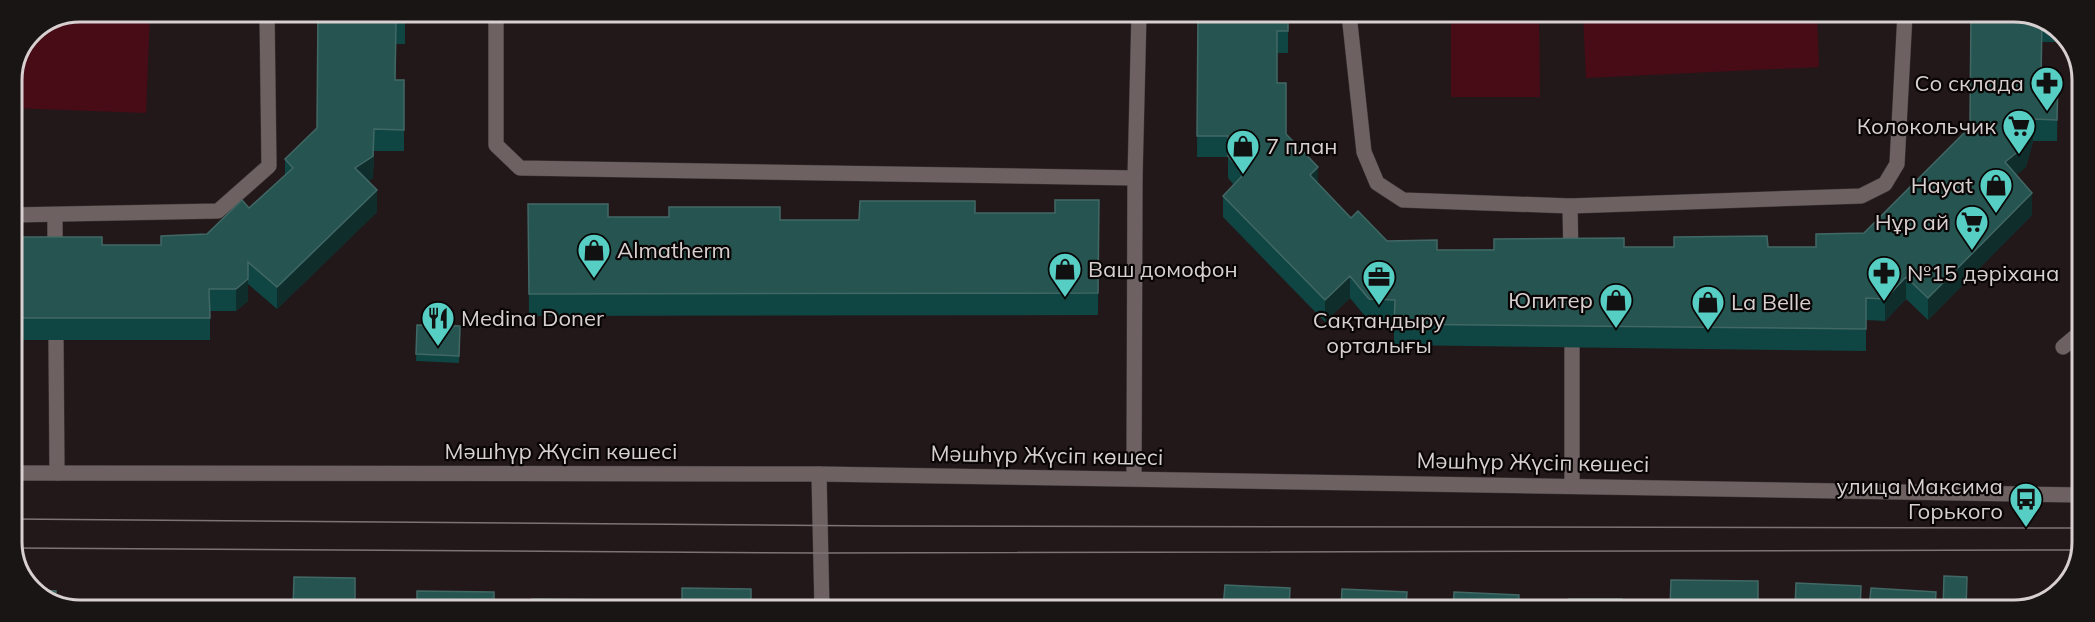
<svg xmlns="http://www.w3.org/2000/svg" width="2095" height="622" font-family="Mulish,sans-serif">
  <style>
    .green { fill: #480c17 }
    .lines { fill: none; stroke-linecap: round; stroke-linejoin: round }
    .minor-casing { stroke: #3d3536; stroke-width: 16 }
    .minor { stroke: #6e6162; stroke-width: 15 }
    .tram { stroke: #7d7374; stroke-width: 1.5 }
    .wall { fill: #0f4542 }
    .shaded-wall { fill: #0e2d2b }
    .building { fill: #255451; stroke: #416865; stroke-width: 1.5 }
    .labels { text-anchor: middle; stroke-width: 4.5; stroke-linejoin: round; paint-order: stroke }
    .poi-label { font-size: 22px; fill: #d8d0d0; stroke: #090505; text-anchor: end }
    .street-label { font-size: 22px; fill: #d8d0d0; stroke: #090505 }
    .rim { fill: none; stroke: #d8d0d0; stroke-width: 3 }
  </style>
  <rect width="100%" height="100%" fill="#231819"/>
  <!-- green -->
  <g class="green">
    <path d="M80 12H150L146 113 12 108V80L32 32Z"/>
    <path d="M1451 14H1539L1540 97H1451Z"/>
    <path d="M1583 14H1817L1819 67 1586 78Z"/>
  </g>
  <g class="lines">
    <defs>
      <g id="minor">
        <path d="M496 13V145L520 168 1135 178"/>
        <path d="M1349 14 1364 152 1377 183 1403 200 1570 206"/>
        <path d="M12 215 218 211 269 166 267 12"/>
        <path d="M55 215V257"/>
        <path d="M1571 258 1570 206 1861 196 1885 184 1897 164 1905 14"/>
        <path d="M56 341 57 473"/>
        <path d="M2063 347 2082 331"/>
        <path d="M12 473 819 474 2081 495"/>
        <path d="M819 474 822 609"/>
        <path d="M1134 478 1135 178 1139 13"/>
        <path d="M1572 486V348"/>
      </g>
    </defs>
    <!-- minor casing -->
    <use href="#minor" class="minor-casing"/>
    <!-- minor -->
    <use href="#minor" class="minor"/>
    <!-- tram -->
    <g class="tram">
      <path d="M12 519 881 526 2081 528"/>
      <path d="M13 548 821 553 2081 550"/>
    </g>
  </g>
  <!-- wall -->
  <g class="wall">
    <path d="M318 12H405V44H396L395 80H404V151H374L373 178 368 181 377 212 277 309 248 284V301L236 311H210V340H12V237L102 245H161L207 234 249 208 285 175V159L317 128Z"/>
    <path d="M1198 13 1288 14V53H1277V83L1286 134 1318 183 1351 218 1387 241 1437 250 1624 247H1816L1864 233 1970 127 2033 14 2055 29V42H2042V78H2058L2057 141H2033L2026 167 2016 175 2032 215 1928 320 1906 299 1885 321 1866 320V351L1394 345V322L1369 321 1350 298 1325 322 1223 217V196L1234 185 1228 178V157H1197Z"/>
    <path d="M1099 200 1098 315 529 316 528 204 608 217H669L780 220H859L975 213H1055Z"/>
    <path d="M417 325 460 326 459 363 416 361Z"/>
  </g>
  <!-- shaded-wall -->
  <g class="shaded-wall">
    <path d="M2033 119V141L2026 167 2005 184V162Z"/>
    <path d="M374 129 373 178 355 190V168Z"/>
    <path d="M1318 167V189L1310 175Z"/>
    <path d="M377 190V212L277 309V287Z"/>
    <path d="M2032 193V215L1928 320V298Z"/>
    <path d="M248 262V301L236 311V289Z"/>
    <path d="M1350 276V298L1325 322V300Z"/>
    <path d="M1906 277V299L1885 321V299Z"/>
  </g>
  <!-- building -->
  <g class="building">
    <path d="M318 12H405V22H396L395 80H404V130L374 129 373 156 355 168 377 190 277 287 248 262V279L236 289H209L210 318H12V237H102V245H161V236L207 234 242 200 249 208 293 168 285 159 317 128Z"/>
    <path d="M1198 13 1288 14V31H1277V83H1286V134L1318 167 1310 175 1351 218 1358 211 1387 241 1437 240V250H1494V239L1624 238V247H1674V237L1767 236 1768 247H1816V234L1864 233 1970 127 1971 14H2033L2042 21 2041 78H2058L2057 120 2033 119 2026 145 2005 162 2032 193 1928 298 1906 277 1885 299 1866 298V329L1394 324 1395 300 1369 299 1350 276 1325 300 1223 196 1244 174 1228 156V136H1197Z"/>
    <path d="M1055 200H1099L1098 293 529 294 528 204H608V217H669V207H780V220H859L860 201H975V213H1055Z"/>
    <path d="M417 325 460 326 459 356 416 354Z"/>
    <path d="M1944 576 1967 577 1966 610H1943Z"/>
    <path d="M294 577 355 578V608H293Z"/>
    <path d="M1671 580 1758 581V610H1670Z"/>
    <path d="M1796 583 1861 586 1860 610H1795Z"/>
    <path d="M1225 585 1290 588 1289 609H1223Z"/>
    <path d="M682 588 751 589V608H682Z"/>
    <path d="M1871 588 1936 592 1935 610H1869Z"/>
    <path d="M1342 589 1407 592 1406 609H1341Z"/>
    <path d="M36 590 56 591 55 603Z"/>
    <path d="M417 591 494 592V608H417Z"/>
    <path d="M1454 592 1519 595 1518 609H1453Z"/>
    <path d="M532 599 619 600V608H532Z"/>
    <path d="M1569 599H1622V610L1569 609Z"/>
    <path d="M146 603 212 607V608H146Z"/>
  </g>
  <!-- icons -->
  <defs>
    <symbol id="pharmacy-pin" viewBox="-11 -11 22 30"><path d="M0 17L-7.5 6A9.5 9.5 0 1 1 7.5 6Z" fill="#56cec3" stroke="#090505"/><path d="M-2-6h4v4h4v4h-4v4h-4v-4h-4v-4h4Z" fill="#111"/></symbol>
    <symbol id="supermarket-pin" viewBox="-11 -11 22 30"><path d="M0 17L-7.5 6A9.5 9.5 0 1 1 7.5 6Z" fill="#56cec3" stroke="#090505"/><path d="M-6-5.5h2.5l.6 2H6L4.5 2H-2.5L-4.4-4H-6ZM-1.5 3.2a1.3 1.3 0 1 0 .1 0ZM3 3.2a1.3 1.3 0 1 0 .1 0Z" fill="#111"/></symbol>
    <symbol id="shop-pin" viewBox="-11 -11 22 30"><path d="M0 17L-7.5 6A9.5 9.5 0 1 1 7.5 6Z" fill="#56cec3" stroke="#090505"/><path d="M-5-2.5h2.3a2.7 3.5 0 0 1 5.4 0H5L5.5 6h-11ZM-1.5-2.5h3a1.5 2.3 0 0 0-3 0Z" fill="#111"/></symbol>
    <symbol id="office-pin" viewBox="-11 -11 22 30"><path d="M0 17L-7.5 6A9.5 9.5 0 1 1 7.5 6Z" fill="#56cec3" stroke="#090505"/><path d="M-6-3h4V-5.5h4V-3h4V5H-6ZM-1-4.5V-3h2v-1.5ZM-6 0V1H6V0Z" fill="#111"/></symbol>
    <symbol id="restaurant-pin" viewBox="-11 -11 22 30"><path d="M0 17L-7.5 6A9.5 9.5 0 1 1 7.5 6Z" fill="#56cec3" stroke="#090505"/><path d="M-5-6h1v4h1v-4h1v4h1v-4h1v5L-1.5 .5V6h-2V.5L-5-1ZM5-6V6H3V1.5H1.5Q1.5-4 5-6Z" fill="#111"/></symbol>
    <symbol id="bus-pin" viewBox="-11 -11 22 30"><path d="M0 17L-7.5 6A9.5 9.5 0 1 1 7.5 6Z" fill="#56cec3" stroke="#090505"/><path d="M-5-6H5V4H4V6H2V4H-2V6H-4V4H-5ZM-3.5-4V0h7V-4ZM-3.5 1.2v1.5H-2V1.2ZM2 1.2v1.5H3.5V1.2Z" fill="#111"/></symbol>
  </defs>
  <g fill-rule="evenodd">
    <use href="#pharmacy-pin" x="2028" y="64" width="38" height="52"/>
    <use href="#supermarket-pin" x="2000" y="107" width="38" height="52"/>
    <use href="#shop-pin" x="1224" y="127" width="38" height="52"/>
    <use href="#shop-pin" x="1977" y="166" width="38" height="52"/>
    <use href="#supermarket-pin" x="1953" y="203" width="38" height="52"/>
    <use href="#shop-pin" x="575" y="231" width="38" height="52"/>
    <use href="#shop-pin" x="1046" y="250" width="38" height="52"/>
    <use href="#pharmacy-pin" x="1865" y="254" width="38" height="52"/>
    <use href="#office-pin" x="1360" y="258" width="38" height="52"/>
    <use href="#shop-pin" x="1597" y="281" width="38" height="52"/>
    <use href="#shop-pin" x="1689" y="283" width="38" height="52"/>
    <use href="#restaurant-pin" x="419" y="299" width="38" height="52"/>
    <use href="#bus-pin" x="2007" y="480" width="38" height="52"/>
  </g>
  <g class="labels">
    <!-- poi labels -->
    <g class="poi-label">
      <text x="2024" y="91">Со склада</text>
      <text x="1996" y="134">Колокольчик</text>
      <text x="1266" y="154" text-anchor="start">7 план</text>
      <text x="1973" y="193">Hayat</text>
      <text x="1949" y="230">Нұр ай</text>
      <text x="617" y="258" text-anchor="start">Almatherm</text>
      <text x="1088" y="277" text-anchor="start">Ваш домофон</text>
      <text x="1907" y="281" text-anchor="start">№15 дәріхана</text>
      <text x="1593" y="308">Юпитер</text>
      <text x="1731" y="310" text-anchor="start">La Belle</text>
      <text x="461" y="326" text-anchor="start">Medina Doner</text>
      <text x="1379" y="328" text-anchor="middle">Сақтандыру<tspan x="1379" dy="25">орталығы</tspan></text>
      <text x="2003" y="494">улица Максима<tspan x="2003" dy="25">Горького</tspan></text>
    </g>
    <!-- street labels -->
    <g class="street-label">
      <text x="561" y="459">Мәшһүр Жүсіп көшесі</text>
      <text transform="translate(1047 455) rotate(1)" y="8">Мәшһүр Жүсіп көшесі</text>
      <text transform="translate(1533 462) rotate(1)" y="8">Мәшһүр Жүсіп көшесі</text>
    </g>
  </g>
  <!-- crop -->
  <path d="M0 0H2095V622H0ZM80 22H2014A58 58 0 0 1 2072 80V542A58 58 0 0 1 2014 600H80A58 58 0 0 1 22 542V80A58 58 0 0 1 80 22Z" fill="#1a1515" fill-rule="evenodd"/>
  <path class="rim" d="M80 22H2014A58 58 0 0 1 2072 80V542A58 58 0 0 1 2014 600H80A58 58 0 0 1 22 542V80A58 58 0 0 1 80 22Z"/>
</svg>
